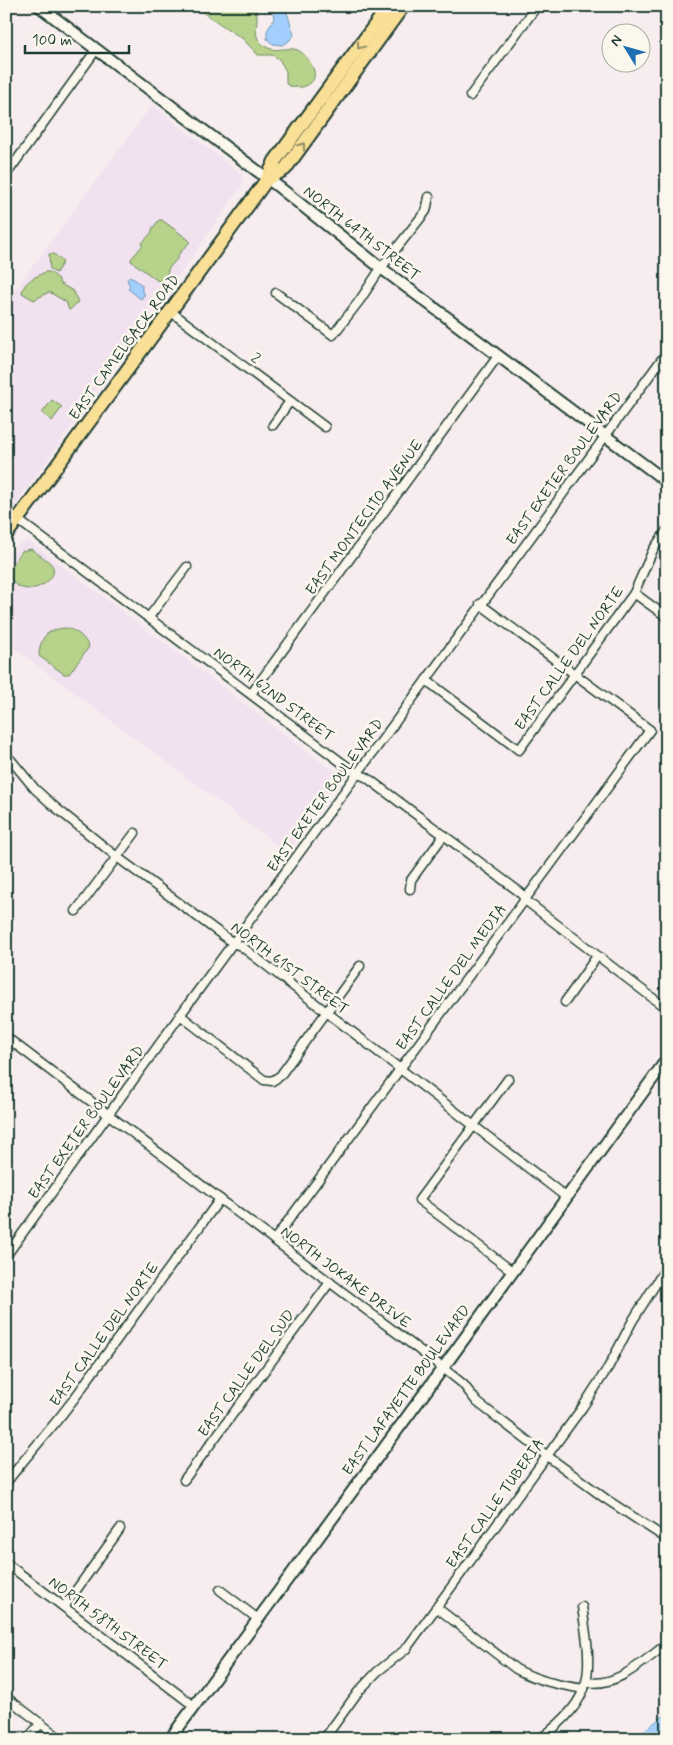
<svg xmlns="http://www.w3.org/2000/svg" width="673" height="1745" font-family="Mynerve,sans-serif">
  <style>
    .built { fill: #f2e2f0 }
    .green { fill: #b7d38b; stroke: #6b8860 }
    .water { fill: #a2cffd; stroke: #6e95ad }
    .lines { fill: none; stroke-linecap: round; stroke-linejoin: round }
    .minor-casing { stroke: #1f3d34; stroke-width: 11 }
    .tertiary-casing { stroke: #1f3d34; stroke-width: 14 }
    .primary-casing { stroke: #1f3d34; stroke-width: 16 }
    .minor { stroke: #fbf7ec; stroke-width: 8 }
    .tertiary { stroke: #fbf7ec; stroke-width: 10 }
    .primary { stroke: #fadf96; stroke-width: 12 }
    .oneway { stroke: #8c8e65 }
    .labels { text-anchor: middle; stroke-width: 5; stroke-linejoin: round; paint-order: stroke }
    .street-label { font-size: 15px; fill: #1f3d34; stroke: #fbf7ec }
  </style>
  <rect width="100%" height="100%" fill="#f7edee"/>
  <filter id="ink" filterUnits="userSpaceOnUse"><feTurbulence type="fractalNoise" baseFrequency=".02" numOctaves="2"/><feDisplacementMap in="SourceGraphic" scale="10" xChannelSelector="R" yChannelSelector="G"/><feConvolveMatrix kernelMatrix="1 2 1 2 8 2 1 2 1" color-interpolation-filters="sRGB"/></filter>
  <g filter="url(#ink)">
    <!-- built -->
    <g class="built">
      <path d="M152 105 243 175V185L14 507 6 501V302Z"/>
      <path d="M28 540 332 770 341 773 342 778 287 853 6 642V561L18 545Z"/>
    </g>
    <!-- green -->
    <g class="green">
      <path d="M193 6H249L255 9C261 20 251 33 261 43 279 61 296 32 313 68 320 85 299 92 286 84V71L279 59 272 55H258L243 39Z"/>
      <path d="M159 220H162L189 240 190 242 178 255V258L168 269V272L161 281H158L131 261V259L142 246V243L152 232V229Z"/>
      <path d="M49 254H54L63 262 56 273 50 269Z"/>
      <path d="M45 272H50L59 279V283L73 291 78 302 70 310H69L66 302 49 292 34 300 22 293C23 281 36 277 45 272Z"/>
      <path d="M52 400 62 407 52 421 42 413Z"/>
      <path d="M31 549C37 554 46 558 51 564 65 580 17 607 8 571L22 551Z"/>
      <path d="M66 628C78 631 84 637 89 647L69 674H64L39 656C40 637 47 629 66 628Z"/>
    </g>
    <!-- water -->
    <g class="water">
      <path d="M272 6H285L294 35 289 41 282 45 273 44 267 39V31L274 19Z"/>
      <path d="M130 276 142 285V292L145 294 141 299 128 289 130 286 127 280Z"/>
      <path d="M667 1713V1739H633Z"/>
    </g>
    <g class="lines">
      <defs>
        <g id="minor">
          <path d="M470 96 537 6"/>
          <path d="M6 175 96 50"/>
          <path d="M276 293 333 335 360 300 381 268 426 211 429 197"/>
          <path d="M170 311 325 427"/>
          <path d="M273 425 290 401"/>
          <path d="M6 511 357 774 366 777 521 893 525 900 667 1009"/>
          <path d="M634 593 667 617"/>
          <path d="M149 617 187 567"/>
          <path d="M426 680 519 750 634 593 653 550 667 530"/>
          <path d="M251 694 498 356"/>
          <path d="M6 754 35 789 55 807 117 857 233 943 241 946 566 1197"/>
          <path d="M410 889 411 880 444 835"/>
          <path d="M76 911 135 833"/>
          <path d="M565 1002 597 956"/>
          <path d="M180 1015 264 1080 272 1081 280 1076 360 966"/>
          <path d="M6 1037 443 1368 463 1384 477 1402 546 1455 606 1499 667 1539"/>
          <path d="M508 1079 419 1200 512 1271"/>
          <path d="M274 1240 650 730 480 604"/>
          <path d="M6 1256 189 1003 667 352"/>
          <path d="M184 1480 330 1282"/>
          <path d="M6 1483C33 1447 64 1416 88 1379L220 1199"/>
          <path d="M6 1563 194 1706"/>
          <path d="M220 1590 258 1619"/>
          <path d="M64 1607 120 1529"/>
          <path d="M436 1607 516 1669C538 1681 559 1685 584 1689"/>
          <path d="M587 1682C616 1688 645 1660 667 1644"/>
          <path d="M6 1697 61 1739"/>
          <path d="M27 1739 41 1723"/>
          <path d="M324 1739 358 1692 377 1672 406 1649 582 1408 609 1366 633 1320 667 1266"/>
          <path d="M540 1739C597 1696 592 1672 582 1607"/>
        </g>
        <g id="tertiary">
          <path d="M39 6 280 188 381 268 667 482"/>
          <path d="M170 1739 443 1368 667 1059"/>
        </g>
        <g id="primary">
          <path d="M267 179 285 169 403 6"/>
          <path d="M6 535 260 189 267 179 275 161 389 6"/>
        </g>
      </defs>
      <!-- minor casing -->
      <use href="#minor" class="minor-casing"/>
      <!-- tertiary casing -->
      <use href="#tertiary" class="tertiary-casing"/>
      <!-- primary casing -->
      <use href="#primary" class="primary-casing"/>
      <!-- minor -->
      <use href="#minor" class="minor"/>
      <!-- tertiary -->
      <use href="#tertiary" class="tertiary"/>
      <!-- primary -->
      <use href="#primary" class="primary"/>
    </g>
    <!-- one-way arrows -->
    <defs><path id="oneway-chevron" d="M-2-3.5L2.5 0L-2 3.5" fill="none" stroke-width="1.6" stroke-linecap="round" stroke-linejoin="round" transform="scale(1.25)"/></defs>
    <g class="oneway">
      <use href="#oneway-chevron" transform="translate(360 46) rotate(126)"/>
      <use href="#oneway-chevron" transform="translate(302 146) rotate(-53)"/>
    </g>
  </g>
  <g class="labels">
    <!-- street labels -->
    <g class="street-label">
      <text transform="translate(362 233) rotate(38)" y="5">NORTH 64TH STREET</text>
      <text transform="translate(124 347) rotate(-54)" y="5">EAST CAMELBACK ROAD</text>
      <text transform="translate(256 358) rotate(37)" y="5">2</text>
      <text transform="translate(564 468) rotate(-54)" y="5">EAST EXETER BOULEVARD</text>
      <text transform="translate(364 517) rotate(-54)" y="5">EAST MONTECITO AVENUE</text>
      <text transform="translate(569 658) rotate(-54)" y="5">EAST CALLE DEL NORTE</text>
      <text transform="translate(274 694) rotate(37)" y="5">NORTH 62ND STREET</text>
      <text transform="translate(325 795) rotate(-54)" y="5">EAST EXETER BOULEVARD</text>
      <text transform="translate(290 968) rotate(37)" y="5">NORTH 61ST STREET</text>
      <text transform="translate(451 977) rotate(-54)" y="5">EAST CALLE DEL MEDIA</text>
      <text transform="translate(86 1122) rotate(-54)" y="5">EAST EXETER BOULEVARD</text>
      <text transform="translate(346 1277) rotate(37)" y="5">NORTH JOKAKE DRIVE</text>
      <text transform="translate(104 1334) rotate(-54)" y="5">EAST CALLE DEL NORTE</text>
      <text transform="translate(246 1373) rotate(-54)" y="5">EAST CALLE DEL SUD</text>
      <text transform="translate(406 1390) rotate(-54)" y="5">EAST LAFAYETTE BOULEVARD</text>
      <text transform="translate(495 1503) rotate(-54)" y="5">EAST CALLE TUBERIA</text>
      <text transform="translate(108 1623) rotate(37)" y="5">NORTH 58TH STREET</text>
    </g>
  </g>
  <!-- margin -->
  <rect width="673" height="1745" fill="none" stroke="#fbf7ec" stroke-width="25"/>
  <rect x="12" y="12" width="648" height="1720" fill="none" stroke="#1f3d34" stroke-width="2" filter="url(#ink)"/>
  <!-- north arrow -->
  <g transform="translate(626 48) rotate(307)"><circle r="24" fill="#fbf7ec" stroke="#a3ada2"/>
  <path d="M0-4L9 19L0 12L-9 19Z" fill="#1f6fb2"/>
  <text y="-8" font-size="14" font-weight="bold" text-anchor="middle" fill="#1f3d34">N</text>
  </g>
  <!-- scale -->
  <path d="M25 45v8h104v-8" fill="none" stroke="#1f3d34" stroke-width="2.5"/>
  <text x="32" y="45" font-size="15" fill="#1f3d34" stroke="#fbf7ec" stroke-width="4" paint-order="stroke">100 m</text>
</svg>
